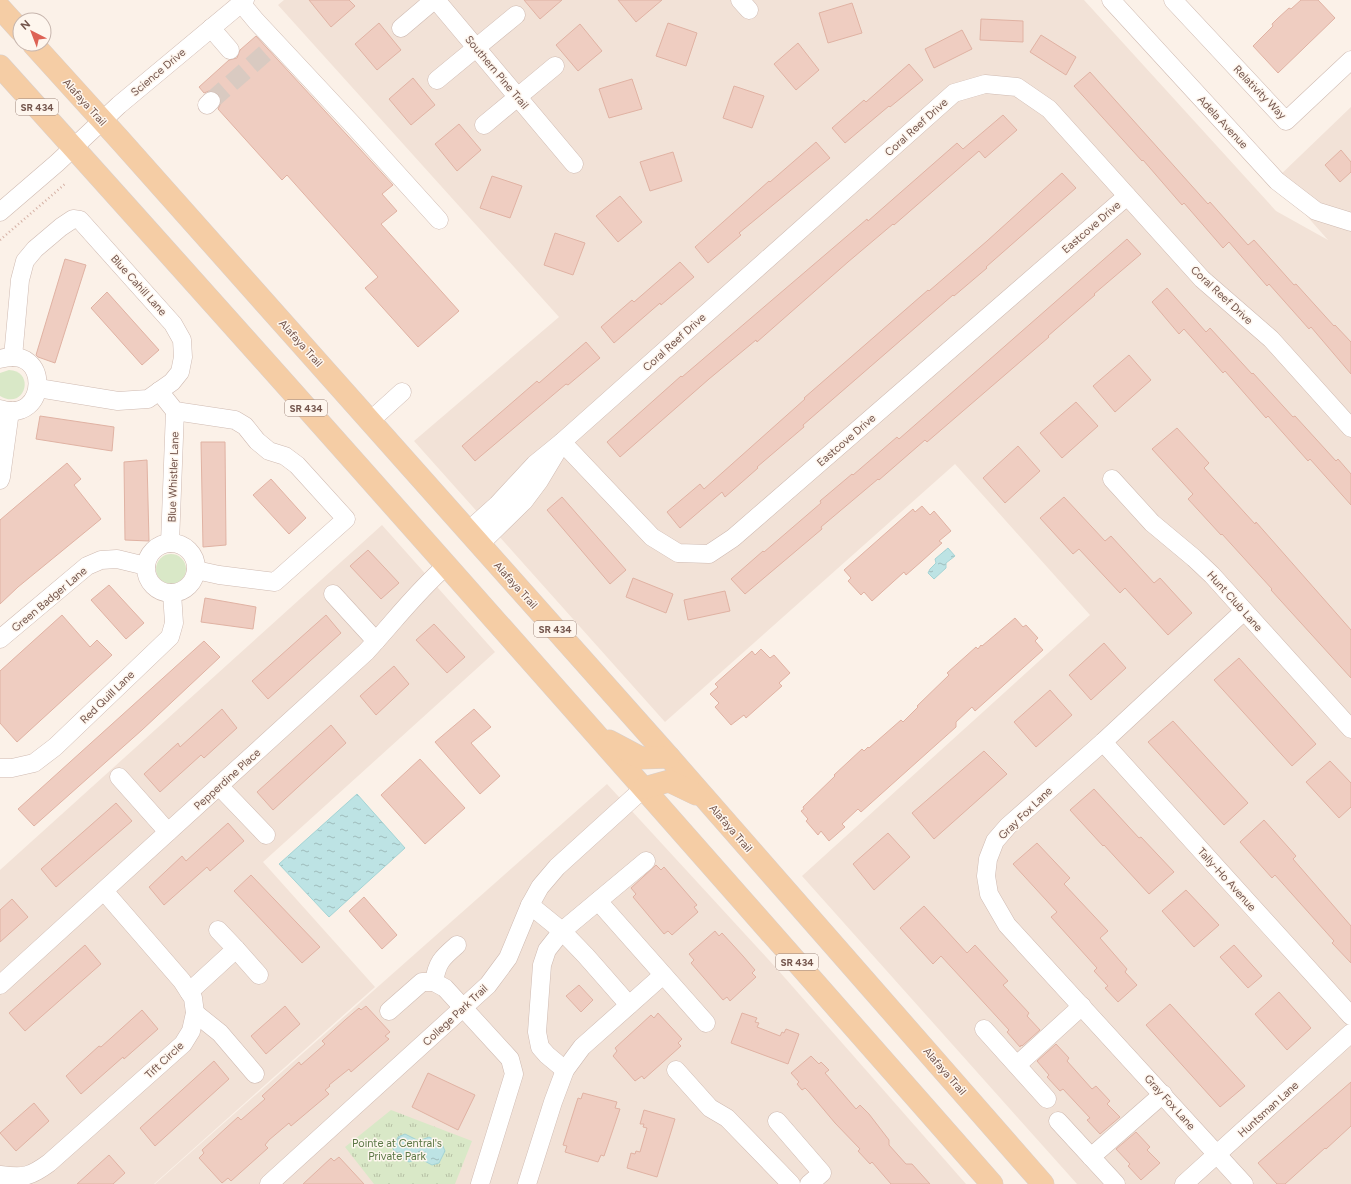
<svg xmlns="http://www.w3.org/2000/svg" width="1351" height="1184" font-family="Figtree,sans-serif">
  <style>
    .residential { fill: #f2e2d7 }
    .grass { fill: #d9e8c7 }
    .park { fill: url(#park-tufts) }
    .water { fill: url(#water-ripples); stroke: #a4d4d5 }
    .building { fill: #efcdc1; stroke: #e0b2a3 }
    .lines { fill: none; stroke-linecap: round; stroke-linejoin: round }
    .minor-tunnel { stroke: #d9cac1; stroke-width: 18; stroke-dasharray: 18 9; stroke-linecap: butt }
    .minor-casing { stroke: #cfbab1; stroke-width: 19 }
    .major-casing { stroke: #d8d0cd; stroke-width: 23 }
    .path { stroke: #d4b0a4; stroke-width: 2.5; stroke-dasharray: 1 3; stroke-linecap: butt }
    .minor { stroke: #fff; stroke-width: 18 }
    .major { stroke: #f5cda5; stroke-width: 22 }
    .labels { text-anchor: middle; stroke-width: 3; stroke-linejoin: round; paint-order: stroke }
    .shield { fill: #fef6ee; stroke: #9d867d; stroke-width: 1 }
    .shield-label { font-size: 10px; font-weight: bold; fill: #74564d }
    .street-label { font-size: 11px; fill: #74564d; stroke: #fef6ee }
    .park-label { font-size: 11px; fill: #5c7846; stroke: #fef6ee }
  </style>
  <defs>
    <pattern id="park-tufts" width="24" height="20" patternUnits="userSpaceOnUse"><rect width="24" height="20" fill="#d9e8c7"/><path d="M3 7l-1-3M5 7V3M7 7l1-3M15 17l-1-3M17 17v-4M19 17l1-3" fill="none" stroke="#b5bfa4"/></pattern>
    <pattern id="water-ripples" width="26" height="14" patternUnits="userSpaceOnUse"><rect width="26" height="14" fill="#bde3e4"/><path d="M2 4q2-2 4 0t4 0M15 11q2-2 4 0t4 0" fill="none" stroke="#9ebbbb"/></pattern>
  </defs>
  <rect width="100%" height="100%" fill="#fbf1e8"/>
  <!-- residential -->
  <g class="residential">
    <path d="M284 0H1084L1276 211 1328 240 1275 180 1351 107V1184H1077L802 876 1090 615 955 464 665 722 414 441 559 317 278 5Z"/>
    <path d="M382 525 495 652 263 862 375 987 154 1184H0V870Z"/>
    <path d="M607 784 778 970 966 1184H155Z"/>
  </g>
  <!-- grass -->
  <g class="grass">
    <path d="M9 370C36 371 25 411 0 396V373Z"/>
    <circle cx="171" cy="569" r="15"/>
  </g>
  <!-- park -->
  <path class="park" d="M391 1110 472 1141 455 1184H374L345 1147Z"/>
  <!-- water -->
  <g class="water">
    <path d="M948 548 955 556 946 563V568L934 579 928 573 930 569 936 563 935 559Z"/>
    <path d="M357 794 405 848 329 917 279 864Z"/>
    <path d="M405 1134 419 1141 429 1137 442 1144 445 1151 439 1163 432 1165 419 1158 409 1162 395 1154 393 1148 398 1137Z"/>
  </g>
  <!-- building -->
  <g class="building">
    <path d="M309 0H349L355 6 331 27Z"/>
    <path d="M524 0H562L540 19Z"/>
    <path d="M618 0H662L636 22Z"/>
    <path d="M1301 0H1318L1335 18 1278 73 1253 46 1273 26 1272 24 1277 19 1289 8 1291 9Z"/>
    <path d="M852 3 862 33 828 43 819 13Z"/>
    <path d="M981 19 1023 21V42L980 40Z"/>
    <path d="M379 23 401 50 377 70 355 44Z"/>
    <path d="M668 23 697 33 686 66 656 56Z"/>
    <path d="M580 24 602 51 578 71 556 45Z"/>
    <path d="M962 30 972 49 934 68 925 49Z"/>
    <path d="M1041 35 1076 57 1066 75 1030 52Z"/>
    <path d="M256 36 393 185 382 194 397 211 381 224 459 311 418 347 365 288 378 277 287 175 282 180 218 109 221 103V98L219 94 213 91H209L204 93 199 87 229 60 237 58 240 50Z"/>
    <path d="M798 43 819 70 796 90 774 64Z"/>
    <path d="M909 64 923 80 890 107 889 106 845 143 832 128 864 100 866 102Z"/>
    <path d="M1090 72 1208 204 1210 202 1248 245 1254 240 1294 285 1296 284 1334 326 1335 325 1351 342V374L1311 327 1309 329 1269 284 1267 286 1229 242 1223 248 1184 203 1182 205 1143 160 1142 161 1074 86Z"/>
    <path d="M413 78 435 105 411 125 389 99Z"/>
    <path d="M632 79 642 109 609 118 599 89Z"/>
    <path d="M734 86 764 96 752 128 723 118Z"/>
    <path d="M1003 115 1017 130 985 158 979 151 894 225 893 224 848 262 757 342 756 340 709 379 620 457 607 442 681 376 682 377 867 219 868 221 957 143 963 149Z"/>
    <path d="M459 124 481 150 457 171 435 144Z"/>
    <path d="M816 142 830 158 739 233 741 235 708 263 695 247 769 181 770 182Z"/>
    <path d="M1341 150 1351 162V172L1340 182 1325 165Z"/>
    <path d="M673 152 682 181 650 191 640 162Z"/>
    <path d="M1062 173 1076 188 986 267 987 268 954 296 953 295 803 425 804 427 757 467 758 468 725 497 722 492 680 528 667 512 700 484 704 489 805 399 804 398 928 290 929 291 987 241Z"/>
    <path d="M492 176 522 186 510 218 480 208Z"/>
    <path d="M620 196 642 222 618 242 596 216Z"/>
    <path d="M555 233 585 243 573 275 544 265Z"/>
    <path d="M1127 239 1141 254 1094 294 1095 295 1048 336 1049 337 927 442 925 440 879 480 878 479 821 527 822 529 745 594 731 579 763 551 764 552 821 503 820 501 852 474 853 475 897 437 899 439Z"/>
    <path d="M65 259 86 265 55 363 38 357 36 355Z"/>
    <path d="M680 262 694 277 661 305 660 303 614 343 601 327 632 300 634 302Z"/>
    <path d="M1167 288 1206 332 1210 328 1252 374 1253 373 1293 417 1295 416 1336 461 1338 459 1351 474V505L1310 459 1308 461 1268 416 1266 418 1225 371 1223 373 1184 329 1179 334 1152 302Z"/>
    <path d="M107 292 159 350 142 365 91 308Z"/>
    <path d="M586 342 600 358 568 385 566 384 475 461 462 446 537 381 539 383Z"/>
    <path d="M1129 355 1151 380 1115 412 1093 386Z"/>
    <path d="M1076 402 1098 426 1062 458 1040 433Z"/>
    <path d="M40 416 114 427 112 451 36 439Z"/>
    <path d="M1177 428 1209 463 1204 468 1255 524 1256 522 1351 630V678L1271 590 1272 589 1222 534 1221 535 1188 499 1193 494 1152 449Z"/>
    <path d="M201 442H225L226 545 203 547Z"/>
    <path d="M1018 446 1040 471 1005 503 983 478Z"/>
    <path d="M147 460 149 541 125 540 124 462Z"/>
    <path d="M67 463 81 479 74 485 101 519 18 587 0 604V520Z"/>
    <path d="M271 479 306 518 289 534 253 495Z"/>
    <path d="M562 497 626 570 610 584 547 510Z"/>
    <path d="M1064 497 1105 541 1111 536 1154 583 1160 578 1192 613 1168 635 1125 588 1120 593 1079 549 1073 554 1040 518Z"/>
    <path d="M922 506 930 515 934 511 951 531 939 541 942 543 922 561 906 575 904 572 872 601 864 592 861 595 848 581 851 578 844 570 913 509 915 512Z"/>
    <path d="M368 550 399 583 381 599 350 566Z"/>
    <path d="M633 578 673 594 666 613 626 597Z"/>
    <path d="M109 585 144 623 126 639 91 600Z"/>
    <path d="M725 591 730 611 688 620 684 600Z"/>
    <path d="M205 598 256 607 253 629 201 622Z"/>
    <path d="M62 615 90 647 97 640 112 655 17 742 0 723V671Z"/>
    <path d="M326 615 341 633 268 699 252 681Z"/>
    <path d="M1015 618 1023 627 1026 625 1038 638 1035 641 1043 650 975 711 972 707 956 722V727L861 812 858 809 842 824 845 827 829 841 821 831 818 835 806 821 808 819 801 811 804 809 803 807 835 776 834 775 862 749 864 751 868 747 869 748 901 720 903 722 918 707 917 706 949 675 947 673 976 647 978 649 981 645 982 646Z"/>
    <path d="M434 624 465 657 447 673 416 640Z"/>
    <path d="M204 641 220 657 142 730 34 826 18 809Z"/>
    <path d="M1104 643 1126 668 1091 700 1069 675Z"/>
    <path d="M761 649 770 658 774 655 790 673 779 683 782 686 746 718 744 715 731 725 715 707 719 703 710 694 718 687 715 684 752 651 755 655Z"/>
    <path d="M1239 658 1316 744 1292 766 1214 680Z"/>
    <path d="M394 666 409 684 376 715 360 696Z"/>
    <path d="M1050 690 1072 715 1036 747 1014 722Z"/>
    <path d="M222 709 237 728 204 758 201 755 160 792 144 774 178 743 180 747Z"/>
    <path d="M474 709 491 727 471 743 500 776 480 794 435 742Z"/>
    <path d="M1173 721 1248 803 1224 825 1148 742Z"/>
    <path d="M331 725 346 743 273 810 257 792Z"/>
    <path d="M984 751 1007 774 934 839 912 813Z"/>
    <path d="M420 759 465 808 425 844 381 795Z"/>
    <path d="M1330 761 1351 783V807L1339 818 1306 782Z"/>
    <path d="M1094 789 1139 838 1141 837 1174 872 1149 894 1104 845 1103 846 1070 810Z"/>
    <path d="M116 803 132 821 56 887 41 869Z"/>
    <path d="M1264 820 1296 856 1293 859 1351 926V963L1332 943 1334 941 1275 875 1272 878 1240 842Z"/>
    <path d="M228 823 244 841 210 871 207 867 164 905 149 887 182 856 186 861Z"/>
    <path d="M888 833 910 857 874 890 853 864Z"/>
    <path d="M1037 843 1070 878 1064 884 1108 931 1100 938 1127 969 1125 972 1137 985 1118 1002 1105 988 1108 986 1094 971 1097 968 1051 917 1057 912 1013 864Z"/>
    <path d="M656 865 661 870 664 867 697 905 694 907 698 912 672 935 668 931 664 934 633 897 636 894 631 888Z"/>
    <path d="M251 875 320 947 302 963 234 891Z"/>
    <path d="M1186 890 1219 925 1194 947 1162 911Z"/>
    <path d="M364 897 397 935 382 949 349 911Z"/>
    <path d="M12 899 28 917 0 942V910Z"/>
    <path d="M924 906 967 953 975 945 1008 981 1003 985 1029 1013 1027 1016 1040 1030 1022 1046 1021 1045 1020 1047 1007 1032 1009 1030 941 956 933 964 900 928Z"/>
    <path d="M715 931 719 936 722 933 743 956 755 970 752 973 756 977 730 1001 727 997 723 1000 691 963 694 960 689 954Z"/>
    <path d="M85 945 101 964 25 1031 9 1013Z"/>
    <path d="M1234 945 1262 976 1248 988 1220 957Z"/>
    <path d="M579 985 593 1000 581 1012 566 996Z"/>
    <path d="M1279 992 1311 1028 1287 1050 1255 1014Z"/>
    <path d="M1170 1004 1245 1086 1220 1107 1146 1025Z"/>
    <path d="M285 1006 300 1024 266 1054 251 1036Z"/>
    <path d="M366 1006 390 1032 385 1036 389 1039 351 1072 349 1069 329 1085 330 1086 325 1090 329 1094 291 1126 289 1123 269 1140 265 1145 268 1148 231 1181 228 1178 222 1183 199 1158 204 1153 202 1150 238 1117 241 1120 265 1099 262 1096 299 1062 301 1065 325 1044 322 1041 345 1020 359 1008 361 1010Z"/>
    <path d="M142 1010 158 1029 124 1059 123 1057 81 1094 66 1076 99 1046 101 1047Z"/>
    <path d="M658 1013 682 1039 678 1043 681 1046 644 1079 642 1076 635 1081 613 1056 617 1051 615 1048 651 1015 654 1018Z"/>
    <path d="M742 1013 757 1018 755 1022 759 1023 757 1027 780 1036 782 1032 784 1033 786 1029 799 1034 788 1064 731 1043Z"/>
    <path d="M1056 1044 1069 1058 1067 1061 1092 1089 1096 1086 1110 1101 1107 1104 1120 1117 1100 1134 1087 1120 1090 1118 1063 1089 1060 1091 1047 1077 1049 1075 1037 1061Z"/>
    <path d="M811 1056 819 1064 821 1062 829 1070 825 1073 856 1109 860 1105 869 1114 889 1140V1145L906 1164H912L930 1184H891L872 1162 870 1164 858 1151 860 1149 835 1123 809 1092 805 1088 802 1090 797 1084 799 1082 791 1073Z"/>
    <path d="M214 1061 229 1079 155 1146 140 1128Z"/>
    <path d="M428 1073 475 1095 458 1130 412 1107Z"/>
    <path d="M1351 1082V1126L1326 1149 1325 1148 1285 1184H1277L1258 1163Z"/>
    <path d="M583 1093 617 1102 615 1108 620 1109 604 1156 601 1155 598 1162 565 1152 567 1146 563 1145 578 1098 581 1099Z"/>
    <path d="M34 1103 49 1121 16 1151 0 1133Z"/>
    <path d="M644 1110 675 1119 657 1177 627 1168 631 1153 635 1154 636 1151 640 1152 647 1128 643 1127 644 1124H640Z"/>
    <path d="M1136 1132 1150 1147 1147 1150 1160 1163 1141 1180 1128 1166 1130 1164 1116 1149Z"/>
    <path d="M109 1155 125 1173 113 1184H77Z"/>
    <path d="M339 1157 364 1184H303L331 1158 334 1161Z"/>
  </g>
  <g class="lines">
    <!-- minor-tunnel -->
    <path class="minor-tunnel" d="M211 101 271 48"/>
    <defs>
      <g id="minor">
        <path d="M436 0 574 164"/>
        <path d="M740 0 749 10"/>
        <path d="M1111 0 1277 181 1316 211 1351 222"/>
        <path d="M1173 0 1286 121 1351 60"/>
        <path d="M241 3 256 21 354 126 439 220"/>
        <path d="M211 28 230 50"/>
        <path d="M401 28 434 0"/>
        <path d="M437 80 516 15"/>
        <path d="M207 105 211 101"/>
        <path d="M484 125 555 66"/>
        <path d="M0 212 57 163 119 105 245 0"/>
        <path d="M13 357 20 280 25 261 35 249 61 227 73 219 80 220 173 324 182 340 183 357 180 372 172 382 148 399 118 401 38 388"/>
        <path d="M0 359C51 343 49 425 0 409"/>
        <path d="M159 391 175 411 235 420 245 426 257 441 269 451 285 456 297 465 346 519 275 582 219 575 196 570"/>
        <path d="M370 421 402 392"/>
        <path d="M562 442 652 537 678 553 709 554 733 538 1127 196"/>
        <path d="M1112 479 1152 523 1194 558 1212 575 1351 729"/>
        <path d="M0 480 1 477 10 411"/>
        <path d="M468 531 497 505 535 464 562 442 954 93 985 84 1017 87 1049 109 1202 279 1271 339 1351 428"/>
        <path d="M170 543 175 411"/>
        <circle cx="171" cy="568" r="25"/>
        <path d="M480 544 524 501 539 481 557 451"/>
        <path d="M333 594 376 641"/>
        <path d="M0 639 87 566 101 560 117 559 146 566"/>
        <path d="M1103 742 1351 1016"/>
        <path d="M0 768H12L34 763 55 747 170 637 174 623 172 593"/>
        <path d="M119 777 168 832"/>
        <path d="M219 786 266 835"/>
        <path d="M598 901 706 1023"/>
        <path d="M530 905 562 931 586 956 629 1005"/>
        <path d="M236 949 259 975"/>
        <path d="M434 982C437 962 442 958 457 945"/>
        <path d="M0 985 366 652C393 623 416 592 446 566"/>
        <path d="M189 992 236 949 218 930"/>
        <path d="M389 1011 422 982H434L445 988 510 1059 514 1074 480 1184"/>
        <path d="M195 1013 220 1033 255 1074"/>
        <path d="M984 1029 1047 1099"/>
        <path d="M1017 1065 1082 1006"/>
        <path d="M565 1070 547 1055 540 1047 537 1032 542 965 547 950 562 931 646 861"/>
        <path d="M676 1070 710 1108 727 1118 791 1184"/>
        <path d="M777 1121 822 1173 809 1184"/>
        <path d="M1058 1121 1116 1184"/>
        <path d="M1091 1157 1163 1094"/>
        <path d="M0 1175C24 1178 30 1177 49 1163L183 1044 191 1031 195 1013 193 998 182 981 104 891"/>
        <path d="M269 1184 488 985 508 958 530 905 540 887 557 867 644 788"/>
        <path d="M527 1184 553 1102 565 1070 582 1047 663 975"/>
        <path d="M1184 1184 1351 1033"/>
        <path d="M1244 1184 1007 925 989 894 986 876 988 859 995 841 1008 826 1103 742 1244 611"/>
      </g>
      <g id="major">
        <path d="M0 8 20 30"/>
        <path d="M33 44 120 140 669 757 1043 1184"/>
        <path d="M0 66C334 436 663 810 992 1184"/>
        <path d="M609 741 641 758 669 757"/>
        <path d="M644 788 669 781 696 794"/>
      </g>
    </defs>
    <!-- minor casing -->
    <use href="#minor" class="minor-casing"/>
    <!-- major casing -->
    <use href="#major" class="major-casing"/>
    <!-- path -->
    <path class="path" d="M0 240 65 184"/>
    <!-- minor -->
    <use href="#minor" class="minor"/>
    <!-- major -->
    <use href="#major" class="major"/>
  </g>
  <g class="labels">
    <!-- shield labels -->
    <g class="shield">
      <rect x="16" y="99" width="42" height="16" rx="3"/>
      <rect x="285" y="400" width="42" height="16" rx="3"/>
      <rect x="534" y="621" width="42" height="16" rx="3"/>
      <rect x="776" y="954" width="42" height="16" rx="3"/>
    </g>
    <g class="shield-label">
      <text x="37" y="111">SR 434</text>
      <text x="306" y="412">SR 434</text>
      <text x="555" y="633">SR 434</text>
      <text x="797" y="966">SR 434</text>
    </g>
    <!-- street labels -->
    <g class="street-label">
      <text transform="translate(158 72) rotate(-40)" y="4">Science Drive</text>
      <text transform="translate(497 72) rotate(50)" y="4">Southern Pine Trail</text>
      <text transform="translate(1260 92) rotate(46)" y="4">Relativity Way</text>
      <text transform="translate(85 102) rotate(48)" y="4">Alafaya Trail</text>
      <text transform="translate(1223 122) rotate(47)" y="4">Adela Avenue</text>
      <text transform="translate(916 127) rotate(-42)" y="4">Coral Reef Drive</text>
      <text transform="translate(1091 227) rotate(-41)" y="4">Eastcove Drive</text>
      <text transform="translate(139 285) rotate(48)" y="4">Blue Cahill Lane</text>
      <text transform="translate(1222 295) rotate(43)" y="4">Coral Reef Drive</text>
      <text transform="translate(674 342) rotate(-42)" y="4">Coral Reef Drive</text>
      <text transform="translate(301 343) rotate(48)" y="4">Alafaya Trail</text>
      <text transform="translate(846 440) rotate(-41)" y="4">Eastcove Drive</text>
      <text transform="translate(173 477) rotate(-88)" y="4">Blue Whistler Lane</text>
      <text transform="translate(516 585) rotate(48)" y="4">Alafaya Trail</text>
      <text transform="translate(49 599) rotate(-40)" y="4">Green Badger Lane</text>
      <text transform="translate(1235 601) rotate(48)" y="4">Hunt Club Lane</text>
      <text transform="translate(107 697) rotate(-44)" y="4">Red Quill Lane</text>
      <text transform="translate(227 779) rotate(-42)" y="4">Pepperdine Place</text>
      <text transform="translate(1025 813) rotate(-44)" y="4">Gray Fox Lane</text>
      <text transform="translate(731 828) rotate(49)" y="4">Alafaya Trail</text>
      <text transform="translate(1227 879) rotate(48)" y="4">Tally-Ho Avenue</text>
      <text transform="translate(455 1015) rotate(-43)" y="4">College Park Trail</text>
      <text transform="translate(164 1060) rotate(-43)" y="4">Tift Circle</text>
      <text transform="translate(945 1071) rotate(49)" y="4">Alafaya Trail</text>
      <text transform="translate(1170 1102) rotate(48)" y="4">Gray Fox Lane</text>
      <text transform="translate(1268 1109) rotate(-42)" y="4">Huntsman Lane</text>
    </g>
    <!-- park labels -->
    <g class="park-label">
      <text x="397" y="1147">Pointe at Central's<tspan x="397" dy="13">Private Park</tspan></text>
    </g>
  </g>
  <!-- north arrow -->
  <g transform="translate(32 32) rotate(318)"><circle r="19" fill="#fef6ee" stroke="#c7b6ae"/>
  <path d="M0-3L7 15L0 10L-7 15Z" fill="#dd6255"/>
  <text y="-6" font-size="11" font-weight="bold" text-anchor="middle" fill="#74564d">N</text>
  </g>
</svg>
